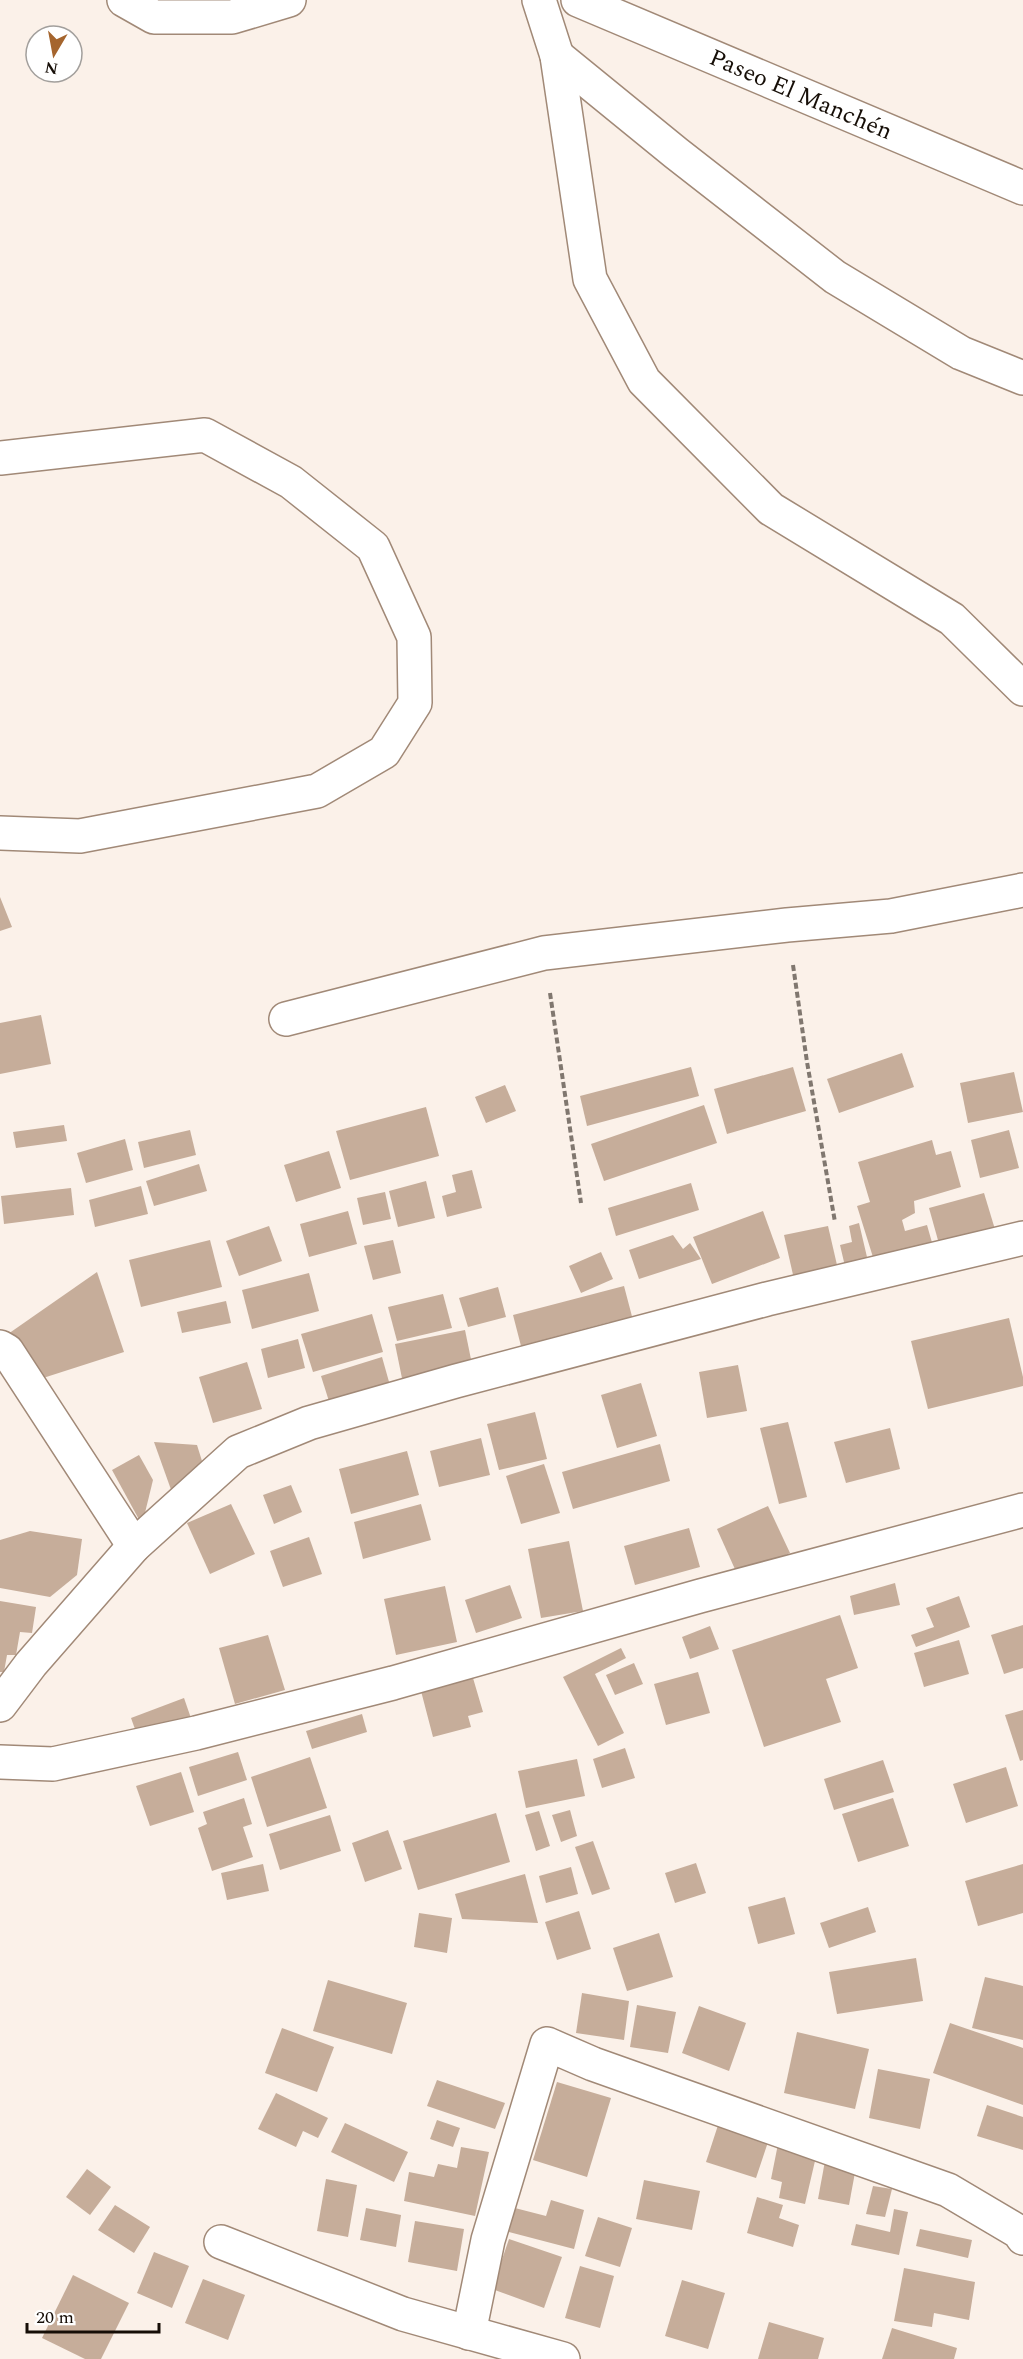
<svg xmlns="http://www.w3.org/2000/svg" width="1023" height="2359" font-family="Spectral,serif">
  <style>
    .building { fill: #c6ad9a }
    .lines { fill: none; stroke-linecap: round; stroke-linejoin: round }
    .minor-casing { stroke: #a18977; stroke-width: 36 }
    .tertiary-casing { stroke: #a18977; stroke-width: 36 }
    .path { stroke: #80776f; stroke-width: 4; stroke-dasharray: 6 3; stroke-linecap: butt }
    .minor { stroke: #fff; stroke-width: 33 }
    .tertiary { stroke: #fff; stroke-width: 33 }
    .labels { text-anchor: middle; stroke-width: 4.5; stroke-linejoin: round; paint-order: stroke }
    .street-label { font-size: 24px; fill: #160e07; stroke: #fff }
  </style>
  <rect width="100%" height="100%" fill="#fbf1e9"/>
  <!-- building -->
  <g class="building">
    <path d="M0 897 12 927 0 931Z"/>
    <path d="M41 1015 51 1064 0 1074V1023Z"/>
    <path d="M902 1053 914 1087 839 1113 827 1079Z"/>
    <path d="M691 1067 699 1096 587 1126 580 1096Z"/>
    <path d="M793 1067 806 1111 727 1134 714 1089Z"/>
    <path d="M1014 1072 1023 1112 968 1123 960 1083Z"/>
    <path d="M505 1085 516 1111 486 1123 475 1097Z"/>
    <path d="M704 1105 717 1143 604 1181 591 1144Z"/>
    <path d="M426 1107 439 1156 350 1180 336 1131Z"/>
    <path d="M64 1125 67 1141 16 1148 13 1132Z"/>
    <path d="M190 1130 196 1155 144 1168 138 1142Z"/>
    <path d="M1009 1130 1019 1168 980 1178 971 1140Z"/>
    <path d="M125 1139 133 1170 86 1183 77 1153Z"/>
    <path d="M932 1140 936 1155 951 1151 961 1187 914 1201 915 1213 902 1220 905 1231 927 1225 935 1253 877 1270 857 1206 870 1202 858 1162Z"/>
    <path d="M329 1151 341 1188 296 1202 284 1165Z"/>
    <path d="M199 1164 207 1191 154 1206 146 1181Z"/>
    <path d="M472 1170 482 1208 447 1217 442 1196 456 1192 452 1175Z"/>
    <path d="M426 1181 435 1218 398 1227 389 1191Z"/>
    <path d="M691 1183 699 1210 616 1236 608 1208Z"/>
    <path d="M141 1186 148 1214 95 1227 89 1200Z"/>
    <path d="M71 1188 74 1215 4 1224 1 1196Z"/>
    <path d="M385 1192 391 1219 363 1225 357 1198Z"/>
    <path d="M984 1193 997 1236 941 1251 929 1208Z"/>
    <path d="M348 1211 357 1244 309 1257 300 1224Z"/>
    <path d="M763 1211 780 1258 712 1284 693 1237Z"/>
    <path d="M859 1223 871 1274 848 1279 840 1245 852 1242 849 1226Z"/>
    <path d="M269 1226 282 1261 239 1276 226 1241Z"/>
    <path d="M828 1226 840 1278 796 1288 784 1235Z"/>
    <path d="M673 1235 683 1249 690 1243 701 1259 639 1279 629 1250Z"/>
    <path d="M210 1240 222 1287 141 1307 129 1260Z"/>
    <path d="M393 1240 401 1273 373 1280 364 1246Z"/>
    <path d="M601 1252 613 1279 581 1293 569 1266Z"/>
    <path d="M97 1272 124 1352 40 1379 8 1334Z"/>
    <path d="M309 1273 319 1311 252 1329 242 1290Z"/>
    <path d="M624 1286 634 1324 612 1329 610 1322 521 1346 513 1315Z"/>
    <path d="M498 1287 506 1317 468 1327 459 1298Z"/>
    <path d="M443 1294 452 1328 397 1341 388 1307Z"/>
    <path d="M226 1301 231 1323 182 1333 177 1312Z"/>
    <path d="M372 1314 383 1352 313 1372 301 1334Z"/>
    <path d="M1009 1318 1023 1377V1386L928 1409 911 1341Z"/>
    <path d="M465 1330 474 1374 404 1388 395 1344Z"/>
    <path d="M298 1339 305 1368 268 1378 261 1349Z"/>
    <path d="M382 1357 393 1396 333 1414 321 1376Z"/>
    <path d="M247 1362 262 1409 213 1423 199 1377Z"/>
    <path d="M738 1365 747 1411 707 1418 699 1372Z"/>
    <path d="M641 1383 657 1436 617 1448 601 1395Z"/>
    <path d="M535 1412 547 1459 499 1470 487 1424Z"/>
    <path d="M788 1422 807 1497 779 1504 760 1428Z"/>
    <path d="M890 1428 900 1469 846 1483 834 1442Z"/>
    <path d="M481 1438 490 1475 439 1487 430 1451Z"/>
    <path d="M154 1442 197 1445 207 1477 174 1498Z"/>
    <path d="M660 1444 670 1481 573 1509 562 1472Z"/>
    <path d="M407 1451 419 1495 351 1514 339 1469Z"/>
    <path d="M139 1455 153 1480 142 1525 112 1470Z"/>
    <path d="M544 1464 560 1513 521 1524 506 1476Z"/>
    <path d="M291 1485 302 1512 274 1524 263 1495Z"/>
    <path d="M231 1504 255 1554 210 1574 187 1523Z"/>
    <path d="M421 1504 431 1540 363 1559 354 1522Z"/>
    <path d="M768 1506 790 1553 738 1576 717 1529Z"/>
    <path d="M689 1528 700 1567 635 1585 624 1546Z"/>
    <path d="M30 1531 82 1539 77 1575 50 1597 0 1588V1540Z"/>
    <path d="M309 1537 322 1574 283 1587 270 1551Z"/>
    <path d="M569 1541 583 1611 541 1618 528 1549Z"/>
    <path d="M895 1583 900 1605 854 1615 850 1596Z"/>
    <path d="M510 1585 522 1618 476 1633 465 1600Z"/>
    <path d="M445 1586 457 1642 396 1655 384 1599Z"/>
    <path d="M959 1596 970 1627 916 1647 911 1635 934 1627 926 1608Z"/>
    <path d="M0 1601 36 1607 32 1633 20 1632 16 1655H7L4 1672H0Z"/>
    <path d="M840 1615 858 1668 826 1679 841 1722 764 1747 732 1650Z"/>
    <path d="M1023 1625V1668L1004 1674 991 1635Z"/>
    <path d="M710 1626 719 1649 690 1659 682 1637Z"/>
    <path d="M268 1635 285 1690 235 1704 219 1648Z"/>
    <path d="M959 1640 969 1674 924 1687 914 1653Z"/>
    <path d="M621 1648 626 1658 595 1674 624 1733 598 1746 563 1677Z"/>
    <path d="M634 1663 643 1684 615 1695 606 1675Z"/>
    <path d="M698 1672 710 1713 666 1725 654 1684Z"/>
    <path d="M473 1678 483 1712 468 1716 471 1727 433 1737 421 1691Z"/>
    <path d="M184 1698 193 1724 140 1743 131 1718Z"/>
    <path d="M1023 1710V1760L1020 1761 1005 1715Z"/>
    <path d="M362 1714 367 1732 312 1749 306 1731Z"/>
    <path d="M625 1748 635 1778 602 1788 593 1759Z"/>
    <path d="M238 1752 247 1780 198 1796 189 1767Z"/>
    <path d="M310 1757 327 1808 267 1827 251 1777Z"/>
    <path d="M577 1759 585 1796 526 1808 518 1771Z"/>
    <path d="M883 1760 894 1792 834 1810 824 1779Z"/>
    <path d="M1006 1767 1018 1806 966 1823 953 1784Z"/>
    <path d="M181 1772 194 1812 150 1826 136 1786Z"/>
    <path d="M244 1798 252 1824 243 1827 253 1857 212 1871 198 1828 207 1824 203 1812Z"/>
    <path d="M893 1798 909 1846 858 1862 842 1814Z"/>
    <path d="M570 1810 577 1836 561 1842 552 1815Z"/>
    <path d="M539 1811 550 1846 536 1851 525 1815Z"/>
    <path d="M496 1813 510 1862 418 1890 403 1841Z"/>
    <path d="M330 1815 341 1851 280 1870 269 1834Z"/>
    <path d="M388 1830 402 1869 365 1882 352 1843Z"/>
    <path d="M593 1841 610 1889 592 1895 575 1847Z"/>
    <path d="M696 1863 706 1893 675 1903 665 1873Z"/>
    <path d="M263 1864 269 1891 227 1900 221 1873Z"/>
    <path d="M1023 1864V1913L978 1926 965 1881Z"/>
    <path d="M571 1867 578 1894 546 1903 539 1876Z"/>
    <path d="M525 1874 538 1923 462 1919 455 1894Z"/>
    <path d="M785 1897 795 1934 758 1944 748 1907Z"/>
    <path d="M868 1907 876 1932 829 1948 820 1923Z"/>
    <path d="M579 1911 591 1949 557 1960 545 1922Z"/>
    <path d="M419 1913 452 1918 447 1953 414 1947Z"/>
    <path d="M659 1933 673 1977 627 1991 613 1948Z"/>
    <path d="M916 1958 923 2001 837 2014 829 1972Z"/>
    <path d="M985 1977 1023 1986V2040L972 2028Z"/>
    <path d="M328 1980 407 2003 392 2054 313 2031Z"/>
    <path d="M582 1993 629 2001 624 2040 576 2033Z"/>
    <path d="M637 2005 676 2012 668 2053 630 2047Z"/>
    <path d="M699 2006 746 2023 729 2071 682 2053Z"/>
    <path d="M950 2023 1023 2048V2105L933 2073Z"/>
    <path d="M282 2028 334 2047 317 2092 265 2073Z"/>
    <path d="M797 2032 869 2049 855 2109 784 2093Z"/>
    <path d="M878 2069 930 2079 920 2129 869 2118Z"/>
    <path d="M437 2080 505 2103 495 2129 427 2106Z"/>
    <path d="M557 2082 611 2098 587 2177 533 2160Z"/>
    <path d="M276 2093 328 2118 318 2138 303 2131 296 2147 258 2129Z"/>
    <path d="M987 2105 1023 2117V2150L977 2136Z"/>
    <path d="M721 2116 771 2133 756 2178 706 2162Z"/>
    <path d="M437 2120 460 2128 453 2147 430 2139Z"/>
    <path d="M345 2123 408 2152 394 2182 331 2152Z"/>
    <path d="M779 2139 818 2148 805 2204 779 2198 782 2182 771 2179Z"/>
    <path d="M461 2147 489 2152 475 2216 404 2201 409 2172 434 2177 438 2164 457 2168Z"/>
    <path d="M825 2161 856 2167 849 2205 818 2199Z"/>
    <path d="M87 2169 111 2187 90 2215 66 2197Z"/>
    <path d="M326 2179 357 2185 348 2237 317 2231Z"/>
    <path d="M644 2180 700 2191 692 2230 636 2219Z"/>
    <path d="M873 2186 892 2189 885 2217 866 2214Z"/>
    <path d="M757 2197 783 2205 779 2218 799 2225 793 2247 747 2233Z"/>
    <path d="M551 2200 584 2210 574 2249 505 2231 511 2207 546 2216Z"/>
    <path d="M115 2205 150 2227 134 2253 98 2230Z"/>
    <path d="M366 2208 401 2215 396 2247 360 2240Z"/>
    <path d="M894 2209 908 2212 899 2255 851 2245 856 2224 890 2232Z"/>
    <path d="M598 2217 632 2228 620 2267 585 2256Z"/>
    <path d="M415 2221 464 2229 457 2271 408 2262Z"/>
    <path d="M920 2229 972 2240 968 2258 916 2246Z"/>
    <path d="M509 2239 562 2257 544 2308 492 2289Z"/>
    <path d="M154 2252 189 2266 172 2308 137 2293Z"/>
    <path d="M580 2266 614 2276 600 2328 565 2318Z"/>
    <path d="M904 2268 975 2282 969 2320 934 2313 932 2327 894 2321Z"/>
    <path d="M73 2275 129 2303 101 2359H85L42 2338Z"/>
    <path d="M203 2279 245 2295 228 2340 185 2323Z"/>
    <path d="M682 2280 725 2293 708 2349 665 2336Z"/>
    <path d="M769 2322 824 2338 818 2359H758Z"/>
    <path d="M892 2328 957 2348 954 2359H882Z"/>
  </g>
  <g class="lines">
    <defs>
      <g id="minor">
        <path d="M124 0 154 17H232L289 0"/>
        <path d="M539 0 557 56 590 279 644 381 771 509 952 619 1023 689"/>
        <path d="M557 56 676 153 835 277 961 353 1023 378"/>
        <path d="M0 458 205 435 291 482 373 547 414 637 415 703 384 752 317 791 80 836 0 833"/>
        <path d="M286 1019 544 953 787 925 891 916 1023 890"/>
        <path d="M0 1347 7 1351 134 1546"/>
        <path d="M0 1705 31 1664 134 1546 238 1452 309 1423 456 1381 767 1299 1023 1238"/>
        <path d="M0 1762 53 1764 196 1733 393 1683 700 1596 1023 1510"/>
        <path d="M221 2242 403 2314 563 2359"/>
        <path d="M469 2333 488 2240 547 2044 593 2064 948 2190 1019 2232 1023 2238"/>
      </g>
      <path id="tertiary" d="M578 0 1023 188"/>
    </defs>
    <!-- minor casing -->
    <use href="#minor" class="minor-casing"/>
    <!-- tertiary casing -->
    <use href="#tertiary" class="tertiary-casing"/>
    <!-- path -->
    <g class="path">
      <path d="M793 965 807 1062 835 1222"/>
      <path d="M550 993 581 1203"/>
    </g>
    <!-- minor -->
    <use href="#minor" class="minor"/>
    <!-- tertiary -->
    <use href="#tertiary" class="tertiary"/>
  </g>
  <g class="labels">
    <!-- street labels -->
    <g class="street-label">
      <text transform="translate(801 94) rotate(23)" y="8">Paseo El Manchén</text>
    </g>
  </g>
  <!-- north arrow -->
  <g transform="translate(54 54) rotate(190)"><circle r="28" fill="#ffffff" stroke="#a29f9c" stroke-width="1.5"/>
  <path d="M0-4.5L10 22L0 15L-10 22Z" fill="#a5652e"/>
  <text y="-9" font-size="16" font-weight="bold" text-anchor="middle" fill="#160e07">N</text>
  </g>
  <!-- scale -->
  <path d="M27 2323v9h132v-9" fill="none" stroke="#160e07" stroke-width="3"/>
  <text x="36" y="2323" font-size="18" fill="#160e07" stroke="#ffffff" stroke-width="4.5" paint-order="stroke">20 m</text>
</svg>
